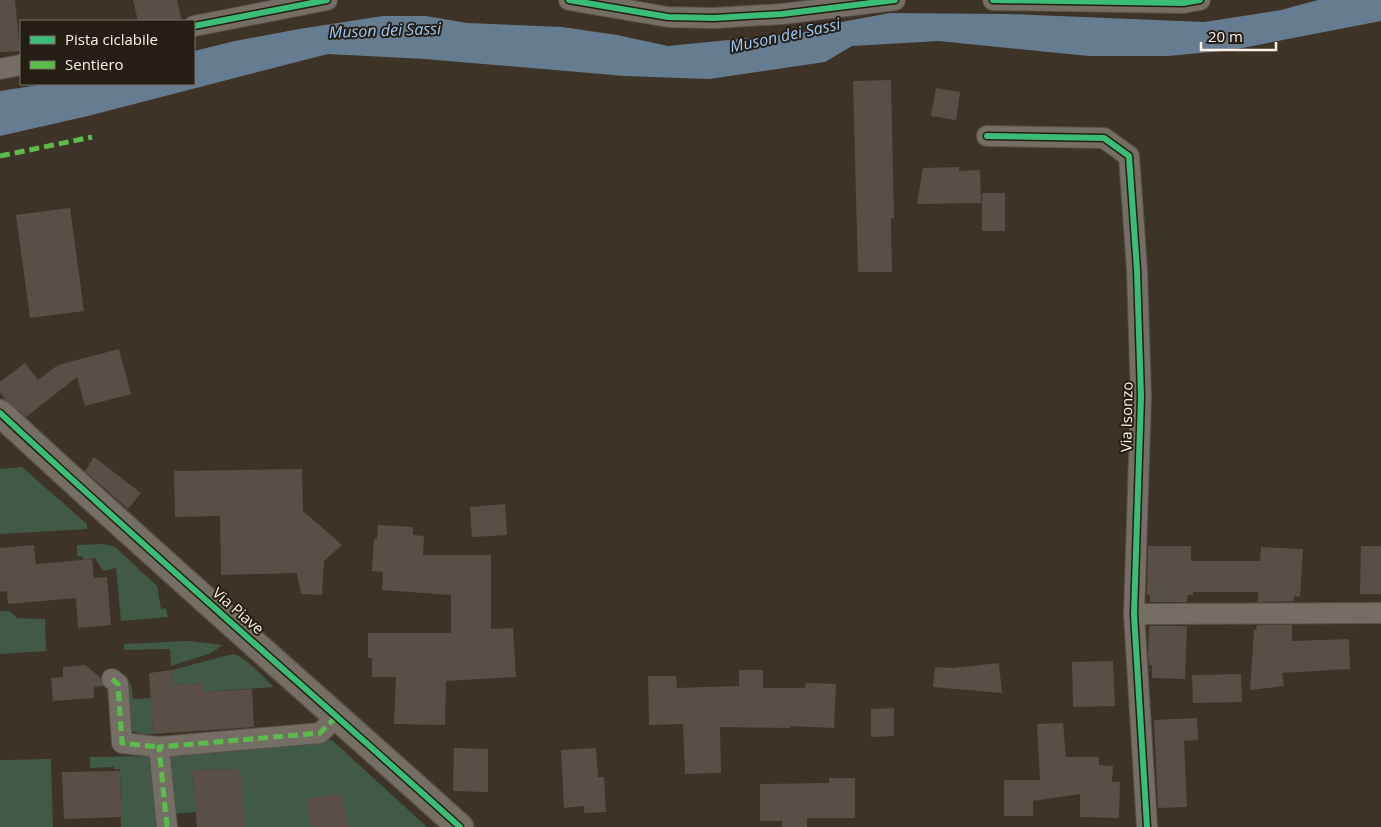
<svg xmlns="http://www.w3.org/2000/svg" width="1381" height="827" font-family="'Open Sans',sans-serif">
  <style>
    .green { fill: #415947 }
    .water { fill: #667c91 }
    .building { fill: #594f47 }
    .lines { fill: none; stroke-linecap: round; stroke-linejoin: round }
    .minor-casing { stroke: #5a5247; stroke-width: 22 }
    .tertiary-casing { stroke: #5a5247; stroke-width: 29 }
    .minor { stroke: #756e64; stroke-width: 20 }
    .tertiary { stroke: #756e64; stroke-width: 26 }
    .quiet { stroke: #5cbc4b; stroke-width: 5; stroke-dasharray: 10 5; stroke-linecap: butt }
    .cycleway-casing { stroke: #251e14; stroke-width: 9 }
    .cycleway { stroke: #3abd76; stroke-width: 6 }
    .labels { text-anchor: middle; stroke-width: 4; stroke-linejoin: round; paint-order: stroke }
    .street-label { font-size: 15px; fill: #fdf2e5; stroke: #251e14 }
    .water-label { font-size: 16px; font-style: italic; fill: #9dc8f5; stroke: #251e14 }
  </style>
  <rect width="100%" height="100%" fill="#3d3327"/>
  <!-- green -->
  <g class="green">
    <path d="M22 467 87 524V529L0 534V469Z"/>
    <path d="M104 544 115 547 157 586 161 609 166 608 168 617 121 621 116 568 103 571 95 558 83 560V557L77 556V545Z"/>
    <path d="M0 611H9L17 618 45 619 46 651 0 654Z"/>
    <path d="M189 641 223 645 211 653 171 666 170 649 124 650V644Z"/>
    <path d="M233 654C246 657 264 678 274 687L204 692 203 683 173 685 172 670Z"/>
    <path d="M131 684 133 699 151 698 153 734H140L130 730 126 685Z"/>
    <path d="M332 740 427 827H238L240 769 192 770 196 812 174 814 170 752Z"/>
    <path d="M153 756 156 827H121L120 769H114V767L90 768V757Z"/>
    <path d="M51 759 53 827H0V760Z"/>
  </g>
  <!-- water -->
  <path class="water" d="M1318 0H1381V21L1232 50 1168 56H1089L939 41 852 46 825 62 709 79 625 76 425 59 328 54 88 116 0 136V91L45 84H194V51L235 41 299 29 383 16H426L467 23 562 27 617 35 668 46 801 33 836 23 890 13 1007 14 1204 22 1281 10Z"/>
  <!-- building -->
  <g class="building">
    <path d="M0 0H15L20 51 0 52Z"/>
    <path d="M133 0H177L182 21H138Z"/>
    <path d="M891 80 894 218H891L892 272H858L853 81Z"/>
    <path d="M936 88 960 92 956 120 931 116Z"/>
    <path d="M959 167V171L980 170 981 203 917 204 923 168Z"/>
    <rect x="982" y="193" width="23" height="38"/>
    <path d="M70 208 84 311 30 318 16 215Z"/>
    <path d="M119 349 131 394 85 406 77 377 26 417 6 400 0 392V382L25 363 38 380 58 365Z"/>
    <path d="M94 457 141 493 128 509 85 471Z"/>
    <path d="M302 469 303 511 342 545 324 561 322 595 301 594 297 573 221 575 220 516 175 517 174 471Z"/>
    <path d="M505 504 507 535 472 537 470 507Z"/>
    <path d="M378 525 413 527V535L424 536 423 555H491V629L513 628 516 677 446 681 445 725 394 724 396 677H372V658H368V633H451V595L382 590 383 572 372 571 374 539H377Z"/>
    <path d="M34 545 36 564 92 559 94 578 107 577 111 625 78 628 76 598 8 604 7 591 0 592V548Z"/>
    <path d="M1148 546H1191V561H1260L1261 547 1303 549 1300 597 1294 596V601L1258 602V592H1193V595H1188L1187 602H1150V595H1147Z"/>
    <path d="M1361 546H1381V594H1360Z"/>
    <path d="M1257 625H1292V641L1349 639 1350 669 1282 673 1284 686 1250 690 1254 630H1256Z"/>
    <path d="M1149 626H1187L1185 679 1152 678V665H1149L1148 655Z"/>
    <path d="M1113 661 1115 706 1073 707 1072 662Z"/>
    <path d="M999 663 1002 693 933 687 935 667 953 668Z"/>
    <path d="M85 665 100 677 103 686 94 687V698L53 701 51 678 63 677V667Z"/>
    <path d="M172 670 173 685 204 683V692L252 689 254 727 153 734 149 673Z"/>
    <path d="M739 670H763V688H805L806 683 836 684 834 728 790 726V728L720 727 721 773 685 774 683 724 649 725 648 676H676L677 688 739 686Z"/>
    <path d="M1241 674 1242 702 1193 703 1192 675Z"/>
    <path d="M894 708V736L871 737V709Z"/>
    <path d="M1197 718 1198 740 1184 741 1187 807 1158 808 1154 720Z"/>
    <path d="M1063 723 1066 757H1099V765L1113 766 1112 782H1120L1119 818 1080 817V794L1033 801V816H1004V780H1040L1037 724Z"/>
    <path d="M454 748 488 749V792L453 791Z"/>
    <path d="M596 748 598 777H604L606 812 584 813V806L564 808 561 750Z"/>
    <path d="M240 769 246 827H197L192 770Z"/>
    <path d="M120 771 121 817 64 819 62 772Z"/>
    <path d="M829 778H855V818H807V827H782V821H760V784L829 783Z"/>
    <path d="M342 793 348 827H311L306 799Z"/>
  </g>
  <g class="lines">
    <defs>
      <g id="minor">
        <path d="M569 0 668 17 714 18 782 14 895 0"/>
        <path d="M993 0 1183 3 1200 0"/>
        <path d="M194 26 327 0"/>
        <path d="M0 69 21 65"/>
        <path d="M987 136 1104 138 1129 156 1137 270 1141 397 1134 614 1147 827"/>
        <path d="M1134 614 1381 613"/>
        <path d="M112 679 118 684 122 743 159 747"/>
        <path d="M167 827 159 747 320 733 337 716"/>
      </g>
      <path id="tertiary" d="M0 413C151 554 307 689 460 827"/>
    </defs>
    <!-- minor casing -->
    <use href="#minor" class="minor-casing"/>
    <!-- tertiary casing -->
    <use href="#tertiary" class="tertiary-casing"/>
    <!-- minor -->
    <use href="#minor" class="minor"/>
    <!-- tertiary -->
    <use href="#tertiary" class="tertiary"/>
    <!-- quiet -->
    <g class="quiet">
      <path d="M0 156 92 137"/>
      <path d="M112 679 118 684 122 743 159 747"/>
      <path d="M167 827 159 747 320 733 337 716"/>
    </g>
    <defs>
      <g id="cycleway">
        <path d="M569 0 668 17 714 18 782 14 895 0"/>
        <path d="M993 0 1183 3 1200 0"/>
        <path d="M194 26 327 0"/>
        <path d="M987 136 1104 138 1129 156 1137 270 1141 397 1134 614 1147 827"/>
        <path d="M0 413C151 554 307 689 460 827"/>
      </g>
    </defs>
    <!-- cycleway casing -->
    <use href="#cycleway" class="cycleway-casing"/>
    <!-- cycleway -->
    <use href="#cycleway" class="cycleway"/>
  </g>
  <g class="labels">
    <!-- street labels -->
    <g class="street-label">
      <text transform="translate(1127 417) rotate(-89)" y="5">Via Isonzo</text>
      <text transform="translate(238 611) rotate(41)" y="5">Via Piave</text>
    </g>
    <!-- water labels -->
    <g class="water-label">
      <text transform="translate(385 30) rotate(-2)" y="6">Muson dei Sassi</text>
      <text transform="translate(785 35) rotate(-12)" y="6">Muson dei Sassi</text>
    </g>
  </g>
  <!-- legend -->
  <rect x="20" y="20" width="175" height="65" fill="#251e14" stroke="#7b7368"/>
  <rect x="30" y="36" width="25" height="8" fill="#3abd76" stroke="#7b7368"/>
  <text x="65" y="45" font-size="15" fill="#fdf2e5">Pista ciclabile</text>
  <rect x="30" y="61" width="25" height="8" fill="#5cbc4b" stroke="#7b7368"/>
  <text x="65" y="70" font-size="15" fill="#fdf2e5">Sentiero</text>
  <!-- scale -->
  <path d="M1201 42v8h75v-8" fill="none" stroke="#fdf2e5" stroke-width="2.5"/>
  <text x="1208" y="42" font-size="15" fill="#fdf2e5" stroke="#251e14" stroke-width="4" paint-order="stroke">20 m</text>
</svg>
